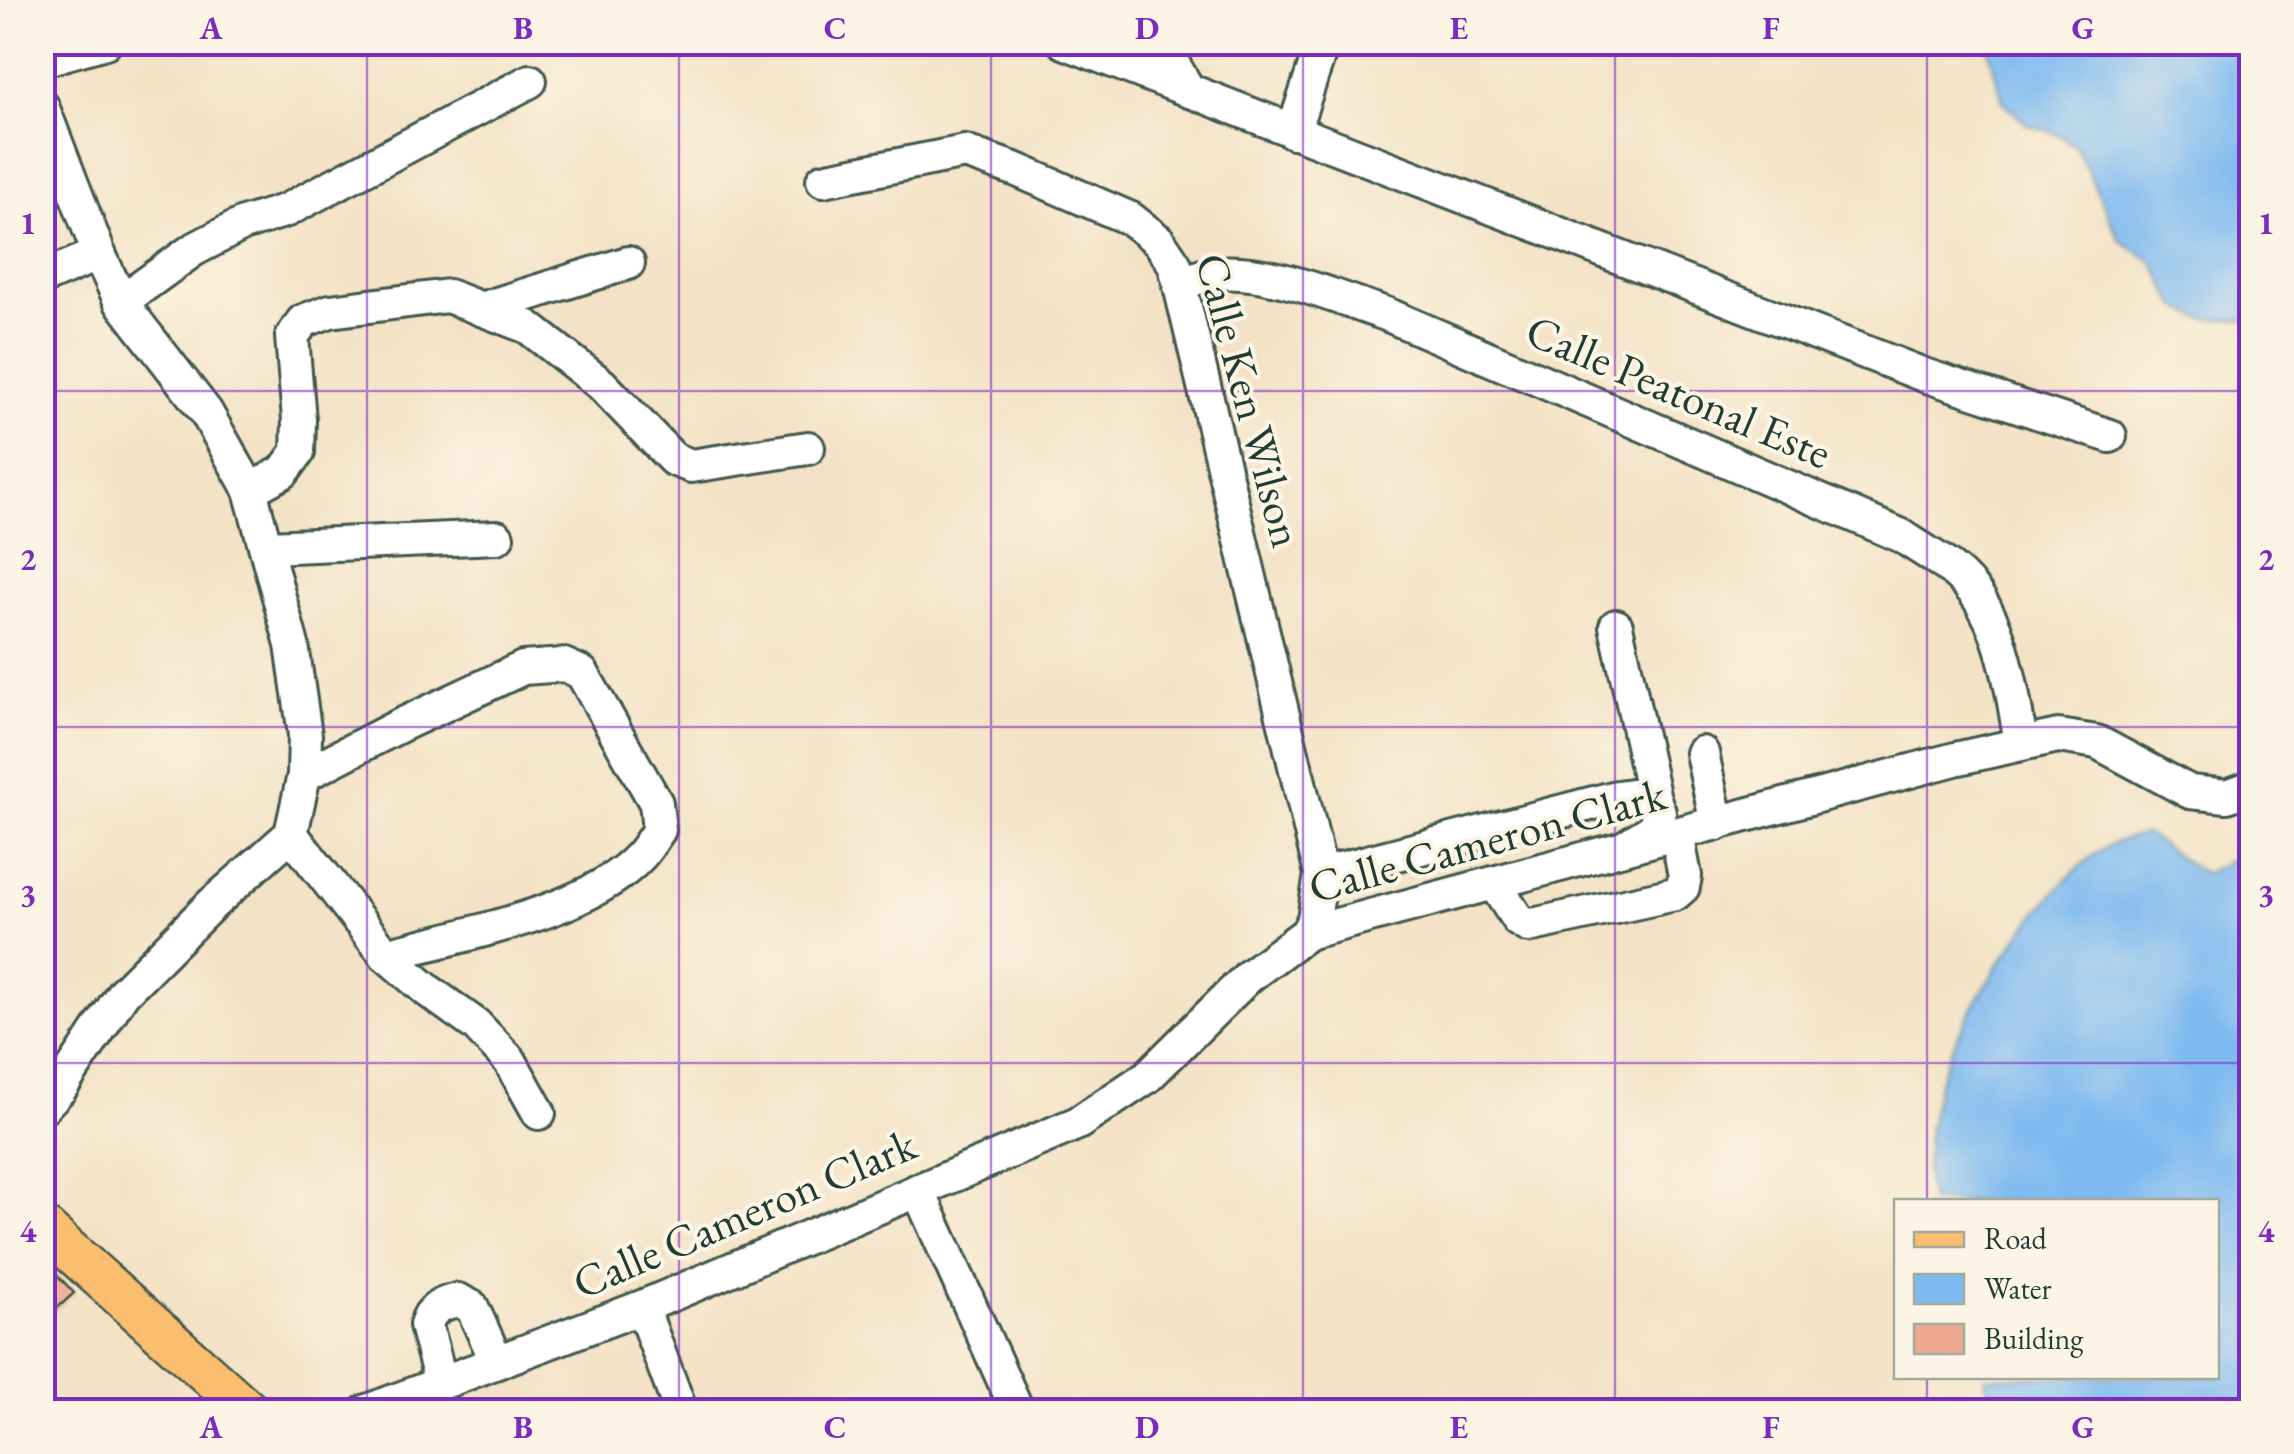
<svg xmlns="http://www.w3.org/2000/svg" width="2294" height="1454" font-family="'EB Garamond',serif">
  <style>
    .water { fill: #7ebaf0; stroke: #4e7c92; stroke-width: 2.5 }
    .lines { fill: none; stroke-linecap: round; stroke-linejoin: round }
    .stream { stroke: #7ebaf0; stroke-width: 6 }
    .building { fill: #eca990 }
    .minor-casing { stroke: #3f564a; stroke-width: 38 }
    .major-casing { stroke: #3f564a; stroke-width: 45 }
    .minor { stroke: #fff; stroke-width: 32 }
    .major { stroke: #fbbd6e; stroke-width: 40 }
    .grid { fill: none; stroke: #7b2cbf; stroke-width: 2.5; stroke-opacity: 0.55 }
    .labels { text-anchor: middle; stroke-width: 8; stroke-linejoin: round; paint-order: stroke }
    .street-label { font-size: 45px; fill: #1f3d34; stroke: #fcf5e5 }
    .neatline { fill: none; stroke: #7b2cbf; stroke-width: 4 }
    .grid-label { font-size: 32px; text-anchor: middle; font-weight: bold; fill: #7b2cbf }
  </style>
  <rect width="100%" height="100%" fill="#fcf5e5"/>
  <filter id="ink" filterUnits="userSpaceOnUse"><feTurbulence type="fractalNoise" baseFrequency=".01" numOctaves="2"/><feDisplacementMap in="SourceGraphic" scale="20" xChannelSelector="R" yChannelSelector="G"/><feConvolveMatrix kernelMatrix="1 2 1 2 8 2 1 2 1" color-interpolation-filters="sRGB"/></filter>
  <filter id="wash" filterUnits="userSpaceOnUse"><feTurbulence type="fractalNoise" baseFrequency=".0048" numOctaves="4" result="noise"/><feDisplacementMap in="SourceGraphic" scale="40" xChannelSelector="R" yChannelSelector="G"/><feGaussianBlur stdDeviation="2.25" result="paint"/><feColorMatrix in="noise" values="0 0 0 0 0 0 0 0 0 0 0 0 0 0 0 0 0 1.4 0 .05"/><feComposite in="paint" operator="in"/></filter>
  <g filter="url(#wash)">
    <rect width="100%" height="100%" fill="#f3e2c5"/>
    <!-- water -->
    <g class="water">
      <path d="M1987 43H2251V321L2199 318 2176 305 2153 262 2120 240 2077 148 2060 135 2027 124 2003 101Z"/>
      <path d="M2145 834C2166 845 2184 866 2206 873L2251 849V1411H2012L1994 1404 1984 1377 2216 1376V1202H1930C1923 1163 1927 1125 1938 1087 1957 1017 2045 882 2108 846 2119 839 2132 837 2145 834Z"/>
    </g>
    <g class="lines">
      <!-- stream -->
      <path class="stream" d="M1992 1412 1994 1404"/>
    </g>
    <g id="blocks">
      <!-- building -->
      <path class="building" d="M42 1259 74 1293 42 1322Z"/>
    </g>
  </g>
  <g filter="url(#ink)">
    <use href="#blocks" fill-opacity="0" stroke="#3f564a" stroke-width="2.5"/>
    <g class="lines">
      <defs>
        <g id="minor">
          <path d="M1064 42 1924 375 2110 436"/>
          <path d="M1160 42 1189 91"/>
          <path d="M42 60 105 42"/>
          <path d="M42 106 99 254 121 302 206 412 250 490 292 645 305 735 304 775 291 834"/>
          <path d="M1293 132 1323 42"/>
          <path d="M823 180 965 152 1017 170 1131 219 1159 241 1175 265 1321 874 1314 919 1307 933"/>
          <path d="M42 278 99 254"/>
          <path d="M1180 284C1190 281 1200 276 1210 274 1262 265 1337 298 1386 314L1902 536C1919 548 1938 558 1954 571 2003 610 2011 686 2021 743"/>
          <path d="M121 302 193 250 243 224 287 210 530 81"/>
          <path d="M481 309 628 263"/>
          <path d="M250 490 283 472 298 452 299 420 292 337 303 321 330 311 448 296 528 327 602 385 673 459 691 466 808 448"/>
          <path d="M268 547 497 537"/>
          <path d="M1616 626 1654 799"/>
          <path d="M1702 753 1717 824"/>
          <path d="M304 775 399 726 523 668 564 665 582 673 656 803 659 830C653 838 648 847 641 855 589 913 460 935 386 955"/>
          <path d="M291 834 386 955 427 990 476 1025 510 1061 539 1113"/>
          <path d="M1321 874 1617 797 1639 794 1654 799 1659 812 1654 829 1628 845"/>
          <path d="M1494 883 1518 920 1528 926 1675 894 1683 887 1685 876 1677 834"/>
          <path d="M42 1108 60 1089 123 993 211 905 291 834"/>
          <path d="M918 1190 1018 1412"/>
          <path d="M642 1307 681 1412"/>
          <path d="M441 1383 426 1325C430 1308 443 1303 458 1300L472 1307 497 1362"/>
          <path d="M365 1412 642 1307 1078 1123 1147 1077 1249 976 1307 933 1955 759 2058 736 2097 742 2190 792 2227 796 2252 787"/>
        </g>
        <path id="major" d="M42 1226 250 1412"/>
      </defs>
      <!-- minor casing -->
      <use href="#minor" class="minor-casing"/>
      <!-- major casing -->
      <use href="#major" class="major-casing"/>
      <!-- minor -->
      <use href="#minor" class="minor"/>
      <!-- major -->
      <use href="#major" class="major"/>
    </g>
  </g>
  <!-- grid -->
  <path class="grid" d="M367 42V1412M679 42V1412M991 42V1412M1303 42V1412M1615 42V1412M1927 42V1202M42 391H2252M42 727H2252M42 1063H2252M1927 1376V1412"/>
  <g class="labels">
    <!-- street labels -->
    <g class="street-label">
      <text transform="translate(1679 391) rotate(23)" y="16">Calle Peatonal Este</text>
      <text transform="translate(1250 400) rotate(75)" y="16">Calle Ken Wilson</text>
      <text transform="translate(1487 840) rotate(-15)" y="16">Calle Cameron Clark</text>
      <text transform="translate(744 1213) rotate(-23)" y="16">Calle Cameron Clark</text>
    </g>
  </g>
  <!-- margin -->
  <rect width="2294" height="1454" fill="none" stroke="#fcf5e5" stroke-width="110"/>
  <!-- legend -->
  <rect x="1894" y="1199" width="325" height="180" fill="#fcf5e5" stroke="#a4ab9e" stroke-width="2.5"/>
  <rect x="1914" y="1232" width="50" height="15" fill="#fbbd6e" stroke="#a4ab9e" stroke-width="2.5"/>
  <text x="1984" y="1249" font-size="30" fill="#1f3d34">Road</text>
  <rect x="1914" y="1274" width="50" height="30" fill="#7ebaf0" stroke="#a4ab9e" stroke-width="2.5"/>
  <text x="1984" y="1299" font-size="30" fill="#1f3d34">Water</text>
  <rect x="1914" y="1324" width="50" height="30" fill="#eca990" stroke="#a4ab9e" stroke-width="2.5"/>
  <text x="1984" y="1349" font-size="30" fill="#1f3d34">Building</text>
  <rect x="55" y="55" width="2184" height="1344" class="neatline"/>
  <g class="grid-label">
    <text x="211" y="39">A</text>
    <text x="523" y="39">B</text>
    <text x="835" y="39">C</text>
    <text x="1147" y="39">D</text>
    <text x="1459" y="39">E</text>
    <text x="1771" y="39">F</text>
    <text x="2083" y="39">G</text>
    <text x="28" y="234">1</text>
    <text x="2266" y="234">1</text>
    <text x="28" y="570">2</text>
    <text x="2266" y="570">2</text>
    <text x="28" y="906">3</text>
    <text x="2266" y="906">3</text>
    <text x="28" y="1242">4</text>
    <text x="2266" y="1242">4</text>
    <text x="211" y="1438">A</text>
    <text x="523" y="1438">B</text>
    <text x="835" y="1438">C</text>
    <text x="1147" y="1438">D</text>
    <text x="1459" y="1438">E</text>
    <text x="1771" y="1438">F</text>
    <text x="2083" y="1438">G</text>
  </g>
</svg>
